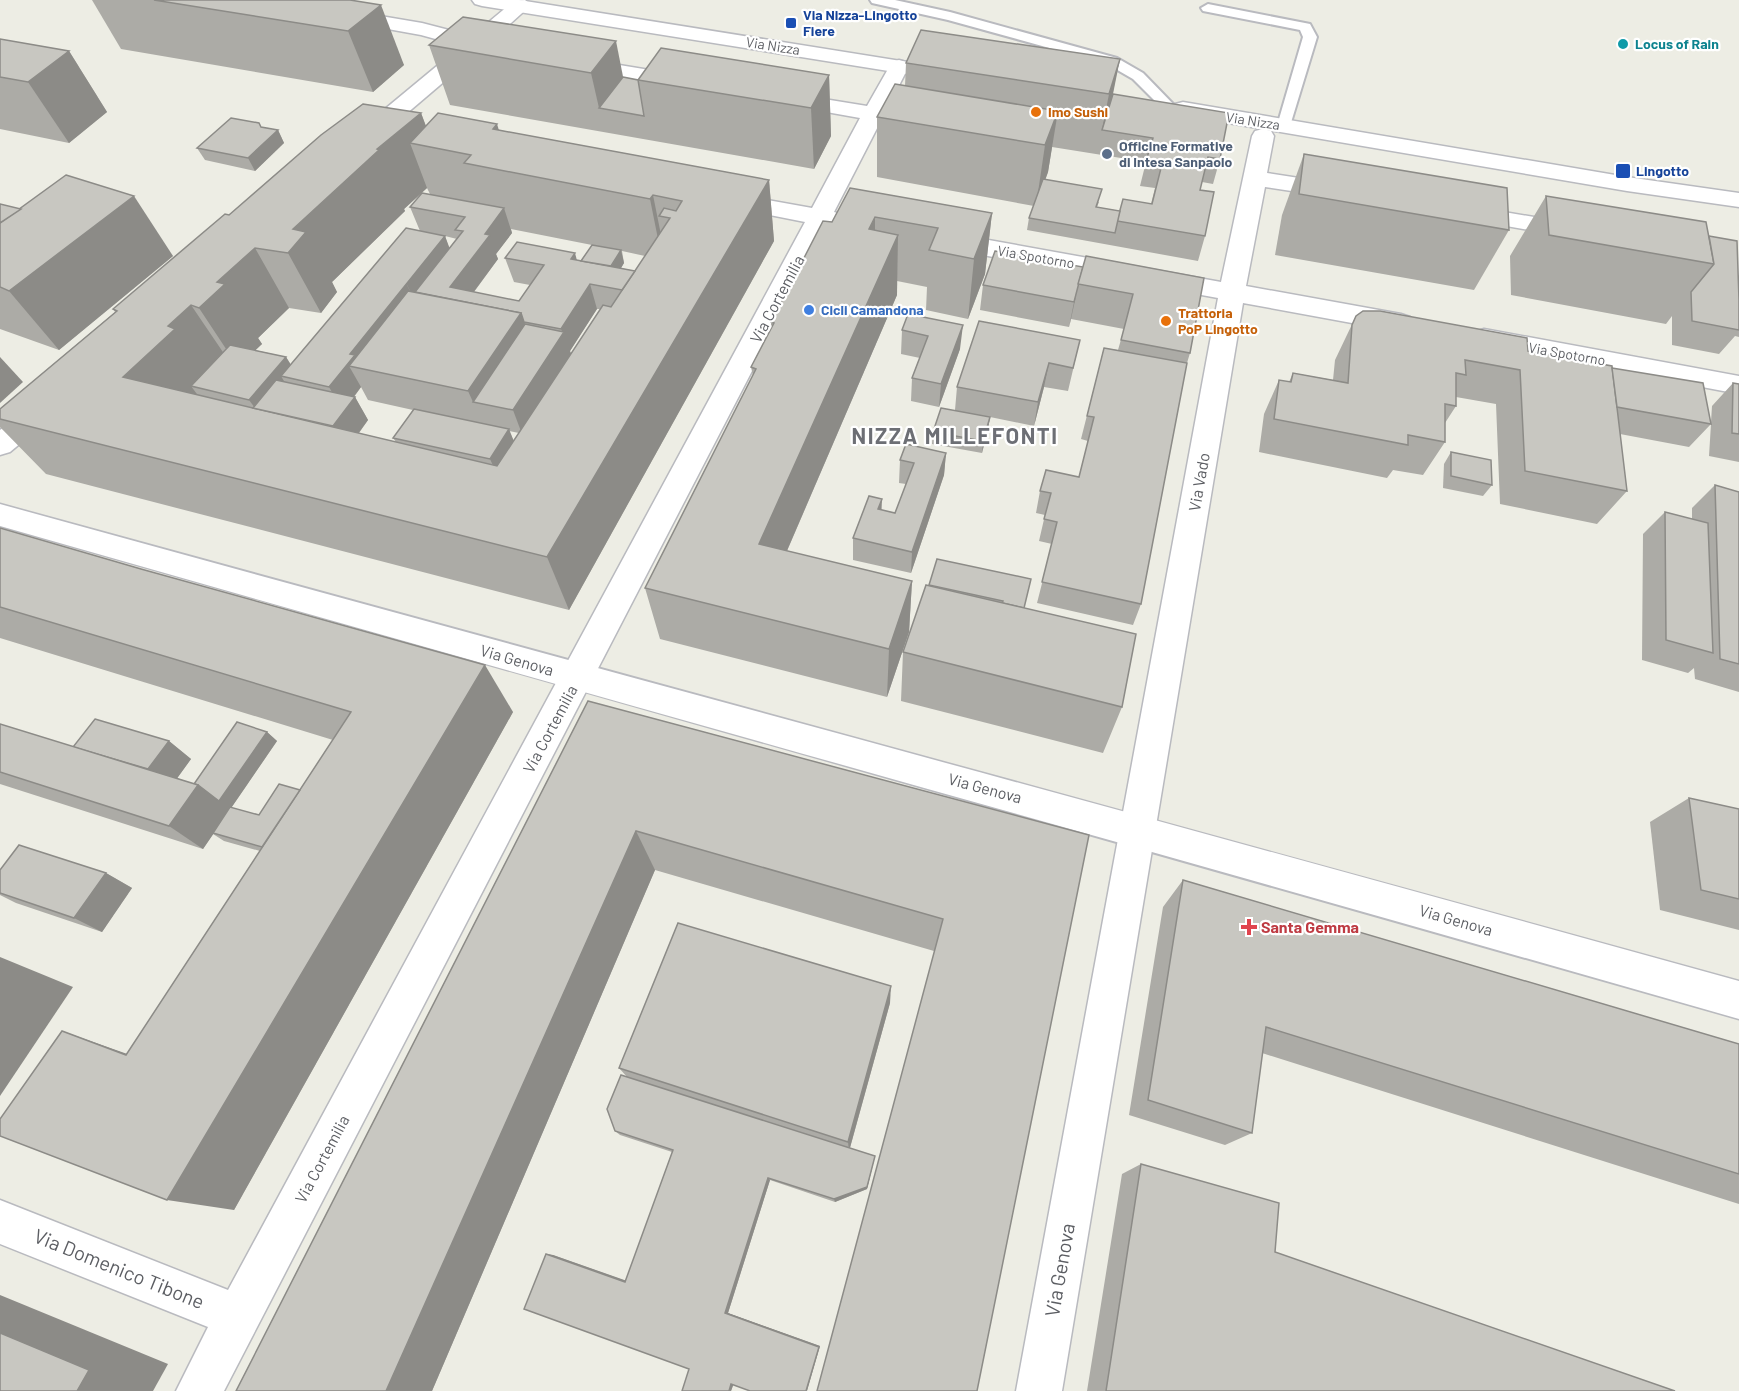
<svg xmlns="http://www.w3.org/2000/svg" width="1739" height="1391" font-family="Barlow,sans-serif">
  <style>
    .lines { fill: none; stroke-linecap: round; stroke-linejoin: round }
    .service-casing { stroke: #b9babf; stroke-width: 4 }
    .minor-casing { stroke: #b9babf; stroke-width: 3 }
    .tertiary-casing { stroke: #b9babf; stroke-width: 3 }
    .service { fill: #fff; fill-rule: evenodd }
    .minor { fill: #fff; fill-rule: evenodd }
    .tertiary { fill: #fff; fill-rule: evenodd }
    .wall { fill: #acaba6; fill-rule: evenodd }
    .shaded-wall { fill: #8c8b87 }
    .building { fill: #c8c7c1; stroke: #8c8b87; stroke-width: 1.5 }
    .transit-dot { fill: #1a4fb4; stroke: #fff; stroke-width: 2 }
    .culture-dot { fill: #0f9aa8; stroke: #fff; stroke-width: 2 }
    .food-dot { fill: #e8710a; stroke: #fff; stroke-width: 2 }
    .service-dot { fill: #5c6f8a; stroke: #fff; stroke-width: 2 }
    .shop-dot { fill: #3f7fe0; stroke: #fff; stroke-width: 2 }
    .health-dot { fill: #e0444e; stroke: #fff; stroke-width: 2 }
    .labels { text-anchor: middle; stroke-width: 4.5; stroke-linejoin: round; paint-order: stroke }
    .far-transit-label { font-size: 14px; font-weight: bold; fill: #164399; stroke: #fff; text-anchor: start }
    .far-culture-label { font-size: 14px; font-weight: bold; fill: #0d838f; stroke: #fff; text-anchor: start }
    .far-street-label { font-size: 14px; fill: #5c5e63; stroke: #fff }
    .far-food-label { font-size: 14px; font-weight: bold; fill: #c56008; stroke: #fff; text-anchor: start }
    .far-service-label { font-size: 14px; font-weight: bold; fill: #4e5e75; stroke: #fff; text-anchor: start }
    .far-shop-label { font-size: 14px; font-weight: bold; fill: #366cbe; stroke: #fff; text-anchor: start }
    .street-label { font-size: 16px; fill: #5c5e63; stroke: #fff }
    .health-label { font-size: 16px; font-weight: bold; fill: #be3a42; stroke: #fff; text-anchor: start }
    .near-street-label { font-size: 20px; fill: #5c5e63; stroke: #fff }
    .district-label { font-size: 22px; font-weight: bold; letter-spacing: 1.5px; fill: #6d6f75; stroke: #fff }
  </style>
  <rect width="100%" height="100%" fill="#edede4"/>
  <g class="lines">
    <defs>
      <g id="service">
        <path d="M870 0H895L950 12 1117 58 1143 73 1176 107 1174 110H1164L1133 79 1107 64 948 20 872 3Z"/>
        <path d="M1208 4 1305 23 1310 24 1317 37 1289 129 1284 130 1277 126 1303 37 1300 30 1203 11 1201 8Z"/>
      </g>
      <g id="minor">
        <path d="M525 0 531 5 491 41 496 46 493 50 480 51 372 143 364 145 356 143 353 138 356 133 461 46 421 35 338 20 335 16 338 12 345 10 422 23 472 36 514 1Z"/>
        <path d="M577 58 686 76 693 78 697 82 693 86 686 88 570 68 567 64 570 60Z"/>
        <path d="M899 60 906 62 909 66 834 212 848 216 852 221 848 226 840 228 827 226 224 1391H176L208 1327 0 1244V1200L228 1290 805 222 729 207 721 205 717 200 721 195 729 193 812 208 860 118 787 105 779 104 776 99 779 94 787 93 867 106 892 62Z"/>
        <path d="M1263 129 1271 131 1274 136 1267 173 1338 184 1346 186 1350 191 1346 196 1338 198 1265 187 1246 286 1401 314 1410 317 1414 323 1410 329 1401 332 1243 303 1062 1391H1016L1218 298 944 248 935 245 932 240 935 235 944 232 1221 282 1252 136 1255 131Z"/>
        <path d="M1463 205 1575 224 1583 226 1587 231 1583 236 1575 238 1455 217 1451 212 1455 207Z"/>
        <path d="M1484 329 1739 376V394L1475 344 1471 338 1475 332Z"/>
        <path d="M43 399 53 402 57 409 53 416 10 452 0 455V430L33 402Z"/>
      </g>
      <g id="tertiary">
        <path d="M472 0H519L951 69 958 71 962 75 958 79 951 81 482 6 475 4Z"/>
        <path d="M1183 102 1627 177 1739 193V207L1627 191 1175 114 1172 109 1175 104Z"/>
        <path d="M0 504C579 664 1160 820 1739 981V1019C1160 853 579 692 0 526Z"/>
      </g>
    </defs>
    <!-- service casing -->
    <use href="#service" class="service-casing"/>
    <!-- minor casing -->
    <use href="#minor" class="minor-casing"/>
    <!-- tertiary casing -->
    <use href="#tertiary" class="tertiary-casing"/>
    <!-- service -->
    <use href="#service" class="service"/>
    <!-- minor -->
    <use href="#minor" class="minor"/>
    <!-- tertiary -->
    <use href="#tertiary" class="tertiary"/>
  </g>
  <!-- wall -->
  <g class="wall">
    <path d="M92 0H350L404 65 373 92 121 49Z"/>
    <path d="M0 39 69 51 107 112 69 143 0 129Z"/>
    <path d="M429 45 638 80 829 75 831 136 814 169 450 105Z"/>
    <path d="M906 63 1113 94 1220 159 1213 184 1202 182 1200 190 1205 236 1198 261 1027 230 1029 218 1034 206 877 177V117L905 86ZM1052 147 1146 162 1140 186 1155 188 1151 204 1120 211 1097 207 1099 202 1045 180 1048 172Z"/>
    <path d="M421 113 426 126 499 130 769 180 774 241 569 610 46 474 0 427V409L115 312 113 309 229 215ZM427 188 430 194 410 207 420 231 291 365 286 357 255 350 262 344 258 338 289 308 321 313 337 292 332 282 405 211 404 209ZM511 229 592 245 581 261 505 258 514 282 530 285 519 301 474 292 498 259 496 254 512 233ZM445 236 457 239 449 248ZM622 251 645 256 635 271 621 268 624 263ZM597 309H600L571 354 570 351ZM361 387 368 400 413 410 393 438 396 442 359 433 368 420 355 397H354ZM509 431 519 433 514 441Z"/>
    <path d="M261 127 278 130 284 143 255 171 205 160 197 148Z"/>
    <path d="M1304 154 1509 230 1474 290 1275 255 1282 215Z"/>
    <path d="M850 188 992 213 985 274 968 319 926 310 927 287 897 281V295L787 551 912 581 909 632 887 697 660 639 645 588 753 376 751 367 771 328V322L832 222Z"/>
    <path d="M1546 196 1709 236 1738 276 1739 275V337L1735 336 1719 354 1672 345V316L1666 324 1511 295 1510 256Z"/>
    <path d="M0 204 173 256 59 350 0 329Z"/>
    <path d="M1083 267 1204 278 1190 353 1187 363 1141 604 1133 625 1037 603 1052 544 1039 541 1045 515 1036 513 1040 491 1079 477 1088 441 1081 439 1104 348 1118 350 1124 329 1071 319 1069 327 980 310 983 285Z"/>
    <path d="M908 314 960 349 939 407 911 401 912 378 920 358 901 354 902 330Z"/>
    <path d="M1356 316 1612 368 1711 422 1712 406 1733 383 1739 384V462L1709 456 1711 424 1689 447 1620 434 1627 491 1597 524 1500 504 1496 404 1456 397V406L1445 423V442L1423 475 1393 470 1387 478 1259 452 1264 414 1279 380 1289 382 1293 373 1333 380 1335 360Z"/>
    <path d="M1080 340 1068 391 1044 387 1034 426 990 417 988 429 982 453 932 444 933 432 955 410 957 387Z"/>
    <path d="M1451 452 1492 485 1483 496 1443 488 1444 464Z"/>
    <path d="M946 453 944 475 911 573 853 560V538L881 510 895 513 906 484 899 483 900 460Z"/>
    <path d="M1715 485 1739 492V692L1695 679 1694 668 1688 673 1642 660 1643 534 1665 512 1692 519V508Z"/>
    <path d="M0 528 513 712 234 1210 127 1054 260 851 224 841 213 834 203 849 0 784V724L73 747 169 741 191 759 177 778 194 784 267 732 277 741 231 808 259 815 300 790 333 740 0 638Z"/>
    <path d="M937 559 1024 608 1122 707 1103 753 901 701 903 652 929 585Z"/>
    <path d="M588 701 1089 835 934 951 655 870 432 1391H236Z"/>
    <path d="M1689 798 1739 809V930L1660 910 1650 822Z"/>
    <path d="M0 870 106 873 132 888 102 932 16 903 0 895Z"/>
    <path d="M1183 880 1739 1044V1204L1262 1053 1252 1133 1225 1145 1129 1115 1163 907Z"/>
    <path d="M890 1003 850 1148 875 1156 867 1189 835 1202 770 1180 728 1313 820 1346 733 1385 731 1391 689 1369 546 1254 553 1255 626 1281 672 1152 620 1135 615 1131 628 1078 619 1068Z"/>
    <path d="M1141 1164 1275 1252 1675 1391H1087L1122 1174Z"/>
  </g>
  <!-- shaded-wall -->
  <g class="shaded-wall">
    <path d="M381 5 404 65 373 92 348 31Z"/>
    <path d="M616 41 628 102 599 108 591 73Z"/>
    <path d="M69 51 107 112 69 143 28 82Z"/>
    <path d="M1120 59 1108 119 1102 130 1109 94Z"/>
    <path d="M829 75 831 136 814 169 811 108Z"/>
    <path d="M1058 111 1048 172 1036 206 1045 145Z"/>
    <path d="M421 113 434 148 410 143 427 188 404 209 405 211 332 282 337 292 321 313 288 253 293 229 377 149Z"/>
    <path d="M497 124 512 173 493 129Z"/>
    <path d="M278 130 284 143 255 171 248 158Z"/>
    <path d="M769 180 774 241 569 610 547 557Z"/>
    <path d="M653 195 665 255 662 259 650 199Z"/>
    <path d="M134 196 173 256 59 350 9 291Z"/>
    <path d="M504 208 512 233 496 254 498 259 461 309 450 287 485 234Z"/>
    <path d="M992 213 985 274 968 319 974 259Z"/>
    <path d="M875 217V277L869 229Z"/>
    <path d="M898 235 897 295 767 597 759 544Z"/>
    <path d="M445 236 454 260 414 299 406 283Z"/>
    <path d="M255 248 289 308 258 338 262 344 238 367 199 308 217 282Z"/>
    <path d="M621 250 624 263 609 288 605 277Z"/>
    <path d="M575 253 580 272 571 259Z"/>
    <path d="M406 283 414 299 349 366 361 387 343 411 329 387 350 354Z"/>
    <path d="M590 284 597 309 570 351 572 356 522 434 513 410 563 334 561 329Z"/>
    <path d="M1076 296 1071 319 1069 327 1074 302Z"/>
    <path d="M191 305 231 364 191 386 202 401 123 377 168 326Z"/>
    <path d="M521 313 534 348 473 402 468 391Z"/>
    <path d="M963 325 960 349 939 407 941 384Z"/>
    <path d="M0 357 23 382 0 403Z"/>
    <path d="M286 357 301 381 281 376 291 393 255 408 249 400Z"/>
    <path d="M1049 363 1044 387 1034 426 1038 402Z"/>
    <path d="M355 397 368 420 347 449 333 426Z"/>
    <path d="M990 417 988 429 982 453 983 441Z"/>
    <path d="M509 429 518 452 500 481 490 459Z"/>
    <path d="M946 453 944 475 911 573 912 552Z"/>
    <path d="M882 499 881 522 878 509Z"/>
    <path d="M912 581 909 632 887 697 889 649Z"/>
    <path d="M485 665 513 712 234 1210 167 1200Z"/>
    <path d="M267 732 277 741 203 849 169 826 198 785Z"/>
    <path d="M169 741 191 759 168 791 145 773Z"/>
    <path d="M636 831 655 870 432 1391H386Z"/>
    <path d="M106 873 132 888 102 932 74 918Z"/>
    <path d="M0 957 73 987 0 1096Z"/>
    <path d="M891 986 890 1003 849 1151 848 1142Z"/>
    <path d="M62 1031 133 1056 126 1055Z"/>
    <path d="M875 1156 867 1189 835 1202 834 1199Z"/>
    <path d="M768 1178 770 1180 728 1313 820 1346 807 1391 725 1313Z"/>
    <path d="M546 1254 553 1255 630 1282H625Z"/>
    <path d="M0 1295 168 1364 153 1391H77L0 1333Z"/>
    <path d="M734 1383 731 1391H729L731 1384Z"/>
  </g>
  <!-- building -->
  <g class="building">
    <path d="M154 0H350L381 5 348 31Z"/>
    <path d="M463 17 616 41 591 73 429 45Z"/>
    <path d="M921 30 1120 59 1109 94 906 63Z"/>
    <path d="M0 39 69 51 28 82 0 77Z"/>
    <path d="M661 48 829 75 811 108 638 80Z"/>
    <path d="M623 77 638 80 644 116 599 108Z"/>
    <path d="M895 84 1058 111 1045 145 877 117Z"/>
    <path d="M1113 94 1229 113 1220 159 1208 157 1200 190 1214 192 1205 236 1117 221 1123 199 1152 204 1162 164 1146 161 1153 138 1102 130Z"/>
    <path d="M363 104 421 113 377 149 379 150 293 229 306 232 288 253 255 248 217 282 225 284 199 308 191 305 168 326 175 329 123 377 497 466 603 305 611 307 670 218 659 216 664 208 676 211 682 201 653 195 650 199 464 163 471 155 410 143 438 113 497 124 493 129 769 180 547 557 0 419V409L117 311 113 309 225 214 229 215 321 135Z"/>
    <path d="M231 118 259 123 261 127 278 130 248 158 197 148Z"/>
    <path d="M1304 154 1507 188 1509 230 1299 194Z"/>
    <path d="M66 175 134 196 9 291 0 287V223Z"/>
    <path d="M1043 179 1102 189 1096 207 1120 211 1115 233 1029 218Z"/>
    <path d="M850 188 992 213 974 259 929 250 938 228 875 217 869 229 898 235 759 544 912 581 889 649 645 588 756 369 751 367 774 323 771 322 823 221 832 222Z"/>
    <path d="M422 193 504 208 485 234 490 235 450 287 519 301 544 265 505 258 517 242 575 253 571 259 635 271 622 290 590 284 561 329 524 322 521 313 415 292 463 231 455 230 465 217 410 207Z"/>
    <path d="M1546 196 1706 222 1714 264 1549 235Z"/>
    <path d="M0 204 21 209 0 223Z"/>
    <path d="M406 228 445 236 350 354 355 355 329 387 281 376Z"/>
    <path d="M1709 236 1737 241 1739 300V330L1692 321 1691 292 1714 264Z"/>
    <path d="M592 245 621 250 611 266 581 261Z"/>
    <path d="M995 251 1083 267 1074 302 983 285Z"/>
    <path d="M1086 256 1204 278 1190 353 1121 340 1133 294 1078 284Z"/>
    <path d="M408 291 521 313 468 391 349 366Z"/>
    <path d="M1363 311H1380L1527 338 1528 351 1612 366 1627 491 1525 471 1520 370 1465 360 1466 375 1456 373V406L1445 404V442L1408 435V445L1274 419 1279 380 1291 382 1293 373 1348 383 1352 325 1356 316Z"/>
    <path d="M908 314 963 325 941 384 912 378 928 336 902 330Z"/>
    <path d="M979 321 1080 340 1073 368 1049 363 1038 402 957 387Z"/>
    <path d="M525 324 564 332 513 410 473 402Z"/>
    <path d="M230 345 286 357 249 400 191 386Z"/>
    <path d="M1104 348 1187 363 1141 604 1042 582 1057 522 1044 519 1051 493 1040 491 1046 470 1079 477 1094 417 1087 416Z"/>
    <path d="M1612 368 1703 383 1711 424 1617 407Z"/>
    <path d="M276 380 355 397 333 426 253 408Z"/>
    <path d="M1733 383 1739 384V434L1732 433Z"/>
    <path d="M941 408 990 417 983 441 933 432Z"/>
    <path d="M414 409 509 429 490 459 393 438Z"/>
    <path d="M906 444 946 453 912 552 853 538 869 496 882 499 878 509 895 513 914 463 900 460Z"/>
    <path d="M1451 452 1491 460 1492 485 1451 476Z"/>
    <path d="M1715 485 1739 492V664L1720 659Z"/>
    <path d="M1665 512 1708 523 1713 653 1666 640Z"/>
    <path d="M0 528 141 569 485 665 167 1200 0 1136V1119L62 1031 126 1055 351 712 0 607Z"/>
    <path d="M937 559 1031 579 1024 608 1002 603 1003 601 929 585Z"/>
    <path d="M926 585 1136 634 1122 707 903 652Z"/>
    <path d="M588 701 1089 835 977 1391H817L943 919 636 831 386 1391H236Z"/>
    <path d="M95 719 169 741 148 769 73 747Z"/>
    <path d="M237 722 267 732 219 801 198 785 194 784Z"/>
    <path d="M0 724 198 785 169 826 0 772Z"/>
    <path d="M279 784 300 790 262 847 213 833 230 807 259 815Z"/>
    <path d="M1689 798 1739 809V899L1701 890Z"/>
    <path d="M19 845 106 873 74 918 0 893V870Z"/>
    <path d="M1183 880 1739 1044V1174L1266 1027 1252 1133 1148 1100Z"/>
    <path d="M678 923 891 986 848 1142 619 1068Z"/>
    <path d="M621 1075 875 1156 867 1187 834 1199 768 1178 725 1313 819 1347 806 1391H750L731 1384 729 1391H682L689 1369 524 1309 546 1254 625 1282 673 1150 615 1131 607 1109Z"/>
    <path d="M1141 1164 1279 1203 1275 1252 1675 1391H1106Z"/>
    <path d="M0 1333 89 1370 77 1391H0Z"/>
  </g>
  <!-- markers -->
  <g class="transit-dot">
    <rect x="785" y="17" width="12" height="12" rx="3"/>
    <rect x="1615" y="163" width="16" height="16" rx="3"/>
  </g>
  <circle class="culture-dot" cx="1623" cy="44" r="6"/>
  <g class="food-dot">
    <circle cx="1036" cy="112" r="6"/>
    <circle cx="1166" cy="321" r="6"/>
  </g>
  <circle class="service-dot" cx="1107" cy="154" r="6"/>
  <circle class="shop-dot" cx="809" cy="310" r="6"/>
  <path class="health-dot" d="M1246 918h6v6h6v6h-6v6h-6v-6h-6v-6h6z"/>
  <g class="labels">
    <!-- far-transit labels -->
    <g class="far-transit-label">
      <text x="803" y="20">Via Nizza-Lingotto<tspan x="803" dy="16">Fiere</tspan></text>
      <text x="1636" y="176">Lingotto</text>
    </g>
    <!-- far-culture labels -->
    <g class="far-culture-label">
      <text x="1635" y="49">Locus of Rain</text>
    </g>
    <!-- far-street labels -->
    <g class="far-street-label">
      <text transform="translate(773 46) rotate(9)" y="5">Via Nizza</text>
      <text transform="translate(1253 121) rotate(9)" y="5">Via Nizza</text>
      <text transform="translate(1036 257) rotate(10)" y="5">Via Spotorno</text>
      <text transform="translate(1567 354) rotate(10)" y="5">Via Spotorno</text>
    </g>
    <!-- far-food labels -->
    <g class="far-food-label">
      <text x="1048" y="117">Imo Sushi</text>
      <text x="1178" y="318">Trattoria<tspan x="1178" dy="16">PoP Lingotto</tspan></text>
    </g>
    <!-- far-service labels -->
    <g class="far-service-label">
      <text x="1119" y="151">Officine Formative<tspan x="1119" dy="16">di Intesa Sanpaolo</tspan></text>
    </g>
    <!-- far-shop labels -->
    <g class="far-shop-label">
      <text x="821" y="315">Cicli Camandona</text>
    </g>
    <!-- street labels -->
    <g class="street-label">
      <text transform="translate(777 299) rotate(-62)" y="6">Via Cortemilia</text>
      <text transform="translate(1199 482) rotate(-80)" y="6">Via Vado</text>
      <text transform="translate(517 660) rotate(16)" y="6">Via Genova</text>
      <text transform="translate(550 729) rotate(-62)" y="6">Via Cortemilia</text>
      <text transform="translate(985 788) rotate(15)" y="6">Via Genova</text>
      <text transform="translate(1456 920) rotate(16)" y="6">Via Genova</text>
      <text transform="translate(322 1159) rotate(-62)" y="6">Via Cortemilia</text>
    </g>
    <!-- health labels -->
    <g class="health-label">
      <text x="1261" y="933">Santa Gemma</text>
    </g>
    <!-- near-street labels -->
    <g class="near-street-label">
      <text transform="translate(119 1269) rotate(22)" y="7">Via Domenico Tibone</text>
      <text transform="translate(1060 1270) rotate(-80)" y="7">Via Genova</text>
    </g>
    <!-- district labels -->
    <g class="district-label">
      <text x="955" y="444">NIZZA MILLEFONTI</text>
    </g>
  </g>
</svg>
